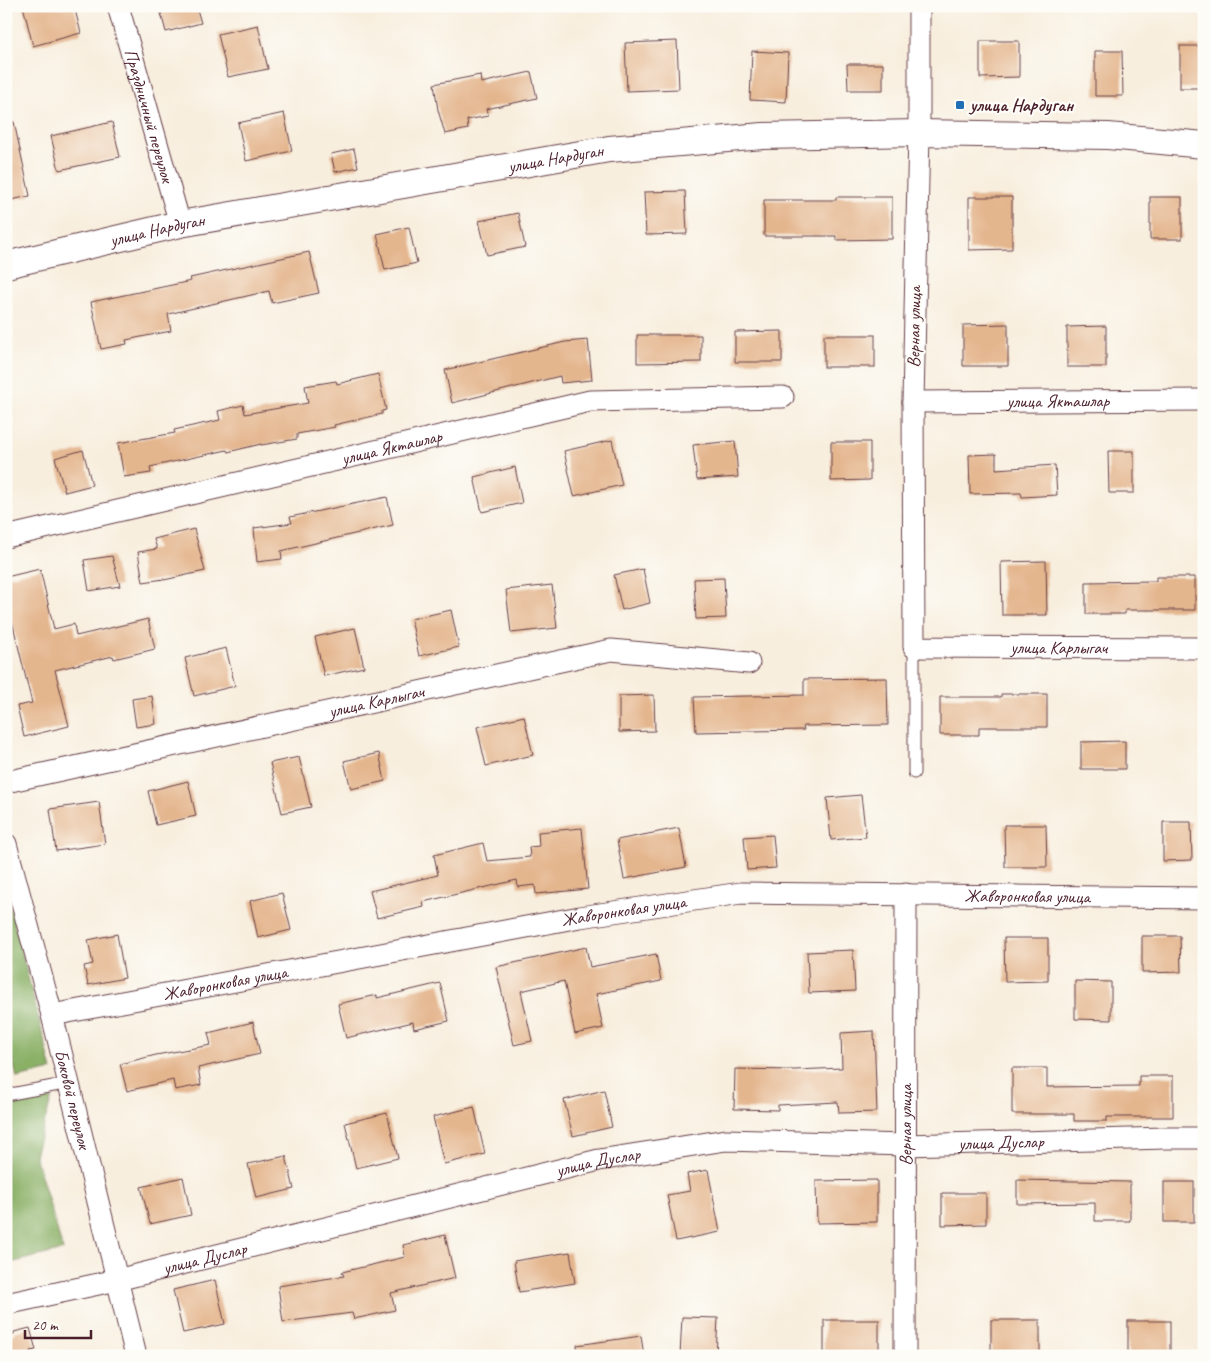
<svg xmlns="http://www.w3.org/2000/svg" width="1210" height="1362" font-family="Caveat,sans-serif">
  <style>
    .forest { fill: #8ab066; stroke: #6a6848 }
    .building { fill: #e4b68e }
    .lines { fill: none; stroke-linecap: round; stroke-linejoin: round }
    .service-casing { stroke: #643e46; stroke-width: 13 }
    .minor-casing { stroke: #643e46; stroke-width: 23 }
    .tertiary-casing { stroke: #643e46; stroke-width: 28 }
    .service { stroke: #fff; stroke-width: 11 }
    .minor { stroke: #fff; stroke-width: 21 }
    .tertiary { stroke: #fff; stroke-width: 26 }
    .poi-dot { fill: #1f6fb2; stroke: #fdfcf7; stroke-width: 2 }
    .labels { text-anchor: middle; stroke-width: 4.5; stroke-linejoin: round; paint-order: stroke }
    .poi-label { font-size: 18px; font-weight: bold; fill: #4a1f2b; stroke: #fdfcf7; text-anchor: start }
    .street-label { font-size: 18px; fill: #4a1f2b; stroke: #fdfcf7 }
  </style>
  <rect width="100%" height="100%" fill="#fdfcf7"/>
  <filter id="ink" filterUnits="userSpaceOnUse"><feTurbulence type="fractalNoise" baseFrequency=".02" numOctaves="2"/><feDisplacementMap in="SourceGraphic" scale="10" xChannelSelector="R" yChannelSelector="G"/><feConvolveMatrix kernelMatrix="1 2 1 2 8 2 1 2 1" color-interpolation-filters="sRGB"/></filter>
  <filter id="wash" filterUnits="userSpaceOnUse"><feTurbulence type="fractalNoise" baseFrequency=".0096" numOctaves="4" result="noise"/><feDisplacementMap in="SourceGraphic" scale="20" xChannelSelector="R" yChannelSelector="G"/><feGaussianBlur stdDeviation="1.12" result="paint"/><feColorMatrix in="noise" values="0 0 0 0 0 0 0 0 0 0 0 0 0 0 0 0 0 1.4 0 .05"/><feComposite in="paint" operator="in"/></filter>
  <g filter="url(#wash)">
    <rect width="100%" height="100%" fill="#f8eede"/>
    <!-- forest -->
    <g class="forest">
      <path d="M6 891 52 1070 17 1078 6 1036Z"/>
      <path d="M52 1097 35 1155 63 1250 6 1264V1107Z"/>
    </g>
    <g id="blocks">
      <!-- building -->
      <g class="building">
        <path d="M23 6H74L81 33 33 46Z"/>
        <path d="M159 6H196L201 23 166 32Z"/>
        <path d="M258 25 268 69 228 77 218 34Z"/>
        <path d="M677 41 679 89 627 91 625 43Z"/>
        <path d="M980 41H1019V77L980 78Z"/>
        <rect x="1180" y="46" width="24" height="42"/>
        <path d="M752 51 788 53 786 102 750 100Z"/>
        <path d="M1095 51H1122L1123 96H1095Z"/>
        <path d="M847 64H883V90H848Z"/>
        <path d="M531 72 537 98 486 109 488 116 467 120 468 129 445 134 438 110 434 84 480 75 481 83Z"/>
        <path d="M284 113 292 151 246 161 238 123Z"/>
        <path d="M14 122 30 196 6 201V123Z"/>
        <path d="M112 122 120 157 59 170 51 136Z"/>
        <path d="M354 149 358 167 335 172 331 154Z"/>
        <path d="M685 191 687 234 646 235 644 192Z"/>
        <path d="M836 197H892V239L836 240V236H764V200H836Z"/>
        <path d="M969 197H1012V249L969 250Z"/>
        <rect x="1150" y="197" width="32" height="42"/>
        <path d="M518 213 525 247 487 255 479 221Z"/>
        <path d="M409 227 417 263 385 270 377 234Z"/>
        <path d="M309 252 319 293 272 303 269 291 168 314 171 331 126 340 127 344 101 349 91 302 191 281 190 278Z"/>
        <path d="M1008 324V366H963V325Z"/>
        <path d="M1106 326V367H1067V327Z"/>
        <path d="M782 331V362H735V332Z"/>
        <path d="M637 335H701V362L637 363Z"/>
        <rect x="824" y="335" width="51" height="32"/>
        <path d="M588 340 592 380 561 383 560 376 452 403 445 370 565 342Z"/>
        <path d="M378 374 386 410 382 411V414L334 425 335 427 297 434V439L261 445V444L228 452 227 450 150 467 151 473 124 477 118 443 175 433 174 430 220 420 218 411 243 405 245 414 308 403 305 386 336 381 337 384Z"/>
        <path d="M612 440 622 485 574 496 564 451Z"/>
        <path d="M735 441 738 477 697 480 693 445Z"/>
        <path d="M831 442H870V480L831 481Z"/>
        <path d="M83 450 92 485 65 492 55 458Z"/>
        <path d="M1108 451H1134V493H1109Z"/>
        <path d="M996 454V469L1055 465 1057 495 1022 497 1021 493 970 494 969 455Z"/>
        <path d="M515 467 522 503 482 512 474 477Z"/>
        <path d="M387 497 393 525 281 551 282 559 257 562 254 528 292 523 290 517Z"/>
        <path d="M194 529 205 571 164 580V579L143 582 138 552 157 549 154 539Z"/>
        <path d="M112 556 120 586 89 591 84 560Z"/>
        <path d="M1046 561 1047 615H1002L1001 562Z"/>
        <path d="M40 569 54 629 74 624 76 636 148 619 155 649 114 659 113 656 55 670 69 726 24 737 17 706 32 703 10 613 6 614V577Z"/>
        <path d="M643 569 650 603 622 610 614 575Z"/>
        <path d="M1156 577H1195V610H1125V614H1086V582L1156 581Z"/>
        <path d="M724 578 726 618 696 619 694 579Z"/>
        <path d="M552 585 557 628 511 633 506 590Z"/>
        <path d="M451 610 459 647 419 656 411 619Z"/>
        <path d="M355 628 364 667 324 676 315 637Z"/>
        <path d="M226 648 235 686 194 696 185 658Z"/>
        <path d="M887 678 888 725 803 726 804 730 696 732 694 697 804 695V679Z"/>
        <path d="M1001 694H1047V727H979V735H940V697H1001Z"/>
        <path d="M654 695 655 731 619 732V696Z"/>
        <path d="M152 696 156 724 136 727 132 699Z"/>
        <path d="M524 716 533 755 486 766 477 727Z"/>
        <path d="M1125 741V769H1081V742Z"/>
        <path d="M379 753 385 781 351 789 344 761Z"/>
        <path d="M299 757 311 807 282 813 270 763Z"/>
        <path d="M188 781 196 816 156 825 148 791Z"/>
        <path d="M861 795 866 837 831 840 827 798Z"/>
        <path d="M99 802 105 844 56 851 50 809Z"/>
        <path d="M1163 822H1191L1192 860 1163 861Z"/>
        <path d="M1004 825H1046L1047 867H1005Z"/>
        <path d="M582 828 588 889 536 894 535 885 518 887 517 880 423 902 424 907 377 918 370 891 438 875 434 855 483 843 487 861 530 857 529 847 539 846 538 832Z"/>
        <path d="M679 828 686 867 624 879 617 840Z"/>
        <path d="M773 835 776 868 747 870 744 837Z"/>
        <path d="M282 893 291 930 258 938 250 901Z"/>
        <path d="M117 934 125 978 88 985 84 966 93 964 88 940Z"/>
        <path d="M1142 936H1180L1181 972 1142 973Z"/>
        <path d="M1004 938H1048V981L1005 982Z"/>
        <path d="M586 947 590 967 656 954 661 981 596 994 603 1028 575 1034 564 981 521 991 532 1041 514 1045 496 967Z"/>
        <path d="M853 950 855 991 809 993 807 952Z"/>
        <path d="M1075 981 1111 982V1020L1075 1019Z"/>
        <path d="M440 983 449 1021 414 1029 413 1022 346 1038 338 1004 377 995V998Z"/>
        <path d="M253 1022 260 1054 198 1068 201 1085 175 1090 173 1080 127 1091 120 1064 156 1055 211 1045 208 1033Z"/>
        <path d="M874 1031 877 1112 839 1113 838 1102 778 1105V1110L734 1109 735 1069 795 1070 842 1068 841 1033Z"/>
        <path d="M1012 1068H1047V1087L1139 1086V1076H1173V1117H1107V1121H1074V1114H1012Z"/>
        <path d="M604 1090 612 1127 573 1136 564 1100Z"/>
        <path d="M474 1107 485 1154 444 1164 433 1117Z"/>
        <path d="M387 1113 398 1158 356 1168 345 1123Z"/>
        <path d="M286 1156 294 1189 256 1198 248 1164Z"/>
        <path d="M708 1170 720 1232 676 1241 667 1195 690 1191 687 1174Z"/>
        <path d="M183 1177 191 1215 150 1224 141 1187Z"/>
        <path d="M877 1180V1222L817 1223 816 1181Z"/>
        <path d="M1017 1180 1130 1182V1221H1095V1203L1017 1204Z"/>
        <rect x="1164" y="1182" width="30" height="40"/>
        <path d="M942 1193H986V1224L942 1225Z"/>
        <path d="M445 1235 455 1278 391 1293 395 1310 354 1319 352 1313 283 1322 278 1286 344 1276 342 1272 405 1257 403 1245Z"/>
        <path d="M570 1252 575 1283 519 1292 514 1261Z"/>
        <path d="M215 1280 225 1324 183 1333 173 1290Z"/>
        <path d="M682 1317 718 1318 716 1356H680Z"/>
        <rect x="824" y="1320" width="55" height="36"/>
        <rect x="991" y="1320" width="49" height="36"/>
        <rect x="1128" y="1321" width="42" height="35"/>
        <path d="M30 1328 36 1350 30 1351 31 1356H6V1336L14 1334V1332Z"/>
        <path d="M641 1336 644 1356H578L577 1345Z"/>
      </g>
    </g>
  </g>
  <g filter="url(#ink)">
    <use href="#blocks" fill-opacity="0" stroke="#643e46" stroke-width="1"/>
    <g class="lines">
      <defs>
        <g id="service">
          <path d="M914 647V773"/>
          <path d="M6 1095 69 1083"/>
        </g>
        <g id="minor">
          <path id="s1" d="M118 6 180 224"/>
          <path id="s2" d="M919 6V133L913 402 914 647 1204 648"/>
          <path id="s3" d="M913 402 1204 400"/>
          <path id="s4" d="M6 537 590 401 783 397"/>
          <path id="s5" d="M6 782 611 650 749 663"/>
          <path id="s6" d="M6 844 52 1015 136 1356"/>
          <path id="s7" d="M52 1015 580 917 741 893 1204 898"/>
          <path id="s8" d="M6 1304 117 1280 599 1160 726 1140 905 1145 1166 1138H1204"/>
          <path id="s9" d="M905 1356 906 894"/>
        </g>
        <g id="tertiary">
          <path id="s10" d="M6 265 180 224 609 149 763 136 919 133 1108 136 1204 145"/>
        </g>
      </defs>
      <!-- service casing -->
      <use href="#service" class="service-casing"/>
      <!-- minor casing -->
      <use href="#minor" class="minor-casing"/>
      <!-- tertiary casing -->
      <use href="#tertiary" class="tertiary-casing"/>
      <!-- service -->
      <use href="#service" class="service"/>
      <!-- minor -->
      <use href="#minor" class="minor"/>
      <!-- tertiary -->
      <use href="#tertiary" class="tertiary"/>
    </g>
  </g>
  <!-- markers -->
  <rect class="poi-dot" x="955" y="100" width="10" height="10" rx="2.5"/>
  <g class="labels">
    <!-- poi labels -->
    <g class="poi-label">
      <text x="970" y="111">улица Нардуган</text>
    </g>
    <!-- street labels -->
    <g class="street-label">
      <text dy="6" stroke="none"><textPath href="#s1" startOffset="114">Праздничный переулок</textPath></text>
      <text dy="6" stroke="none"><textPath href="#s10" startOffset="560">улица Нардуган</textPath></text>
      <text dy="6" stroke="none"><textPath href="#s10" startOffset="155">улица Нардуган</textPath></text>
      <text transform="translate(914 327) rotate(-89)" y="6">Верная улица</text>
      <text dy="6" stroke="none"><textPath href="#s3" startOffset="145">улица Якташлар</textPath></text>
      <text dy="6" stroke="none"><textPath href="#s4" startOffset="396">улица Якташлар</textPath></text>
      <text dy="6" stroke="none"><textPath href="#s2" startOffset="786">улица Карлыгач</textPath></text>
      <text dy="6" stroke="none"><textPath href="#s5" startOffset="379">улица Карлыгач</textPath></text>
      <text dy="6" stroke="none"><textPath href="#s7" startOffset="986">Жаворонковая улица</textPath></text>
      <text dy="6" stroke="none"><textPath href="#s7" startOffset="581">Жаворонковая улица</textPath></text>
      <text dy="6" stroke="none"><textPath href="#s7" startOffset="176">Жаворонковая улица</textPath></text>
      <text dy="6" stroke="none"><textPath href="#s6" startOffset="264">Боковой переулок</textPath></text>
      <text dy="6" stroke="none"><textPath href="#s9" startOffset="231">Верная улица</textPath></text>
      <text dy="6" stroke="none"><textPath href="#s8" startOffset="1014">улица Дуслар</textPath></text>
      <text dy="6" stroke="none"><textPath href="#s8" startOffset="609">улица Дуслар</textPath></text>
      <text dy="6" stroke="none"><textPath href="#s8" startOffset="204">улица Дуслар</textPath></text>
    </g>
  </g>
  <!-- margin -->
  <rect width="1210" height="1362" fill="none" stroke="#fdfcf7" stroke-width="25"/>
  <!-- scale -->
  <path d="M25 1330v8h66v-8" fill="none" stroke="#4a1f2b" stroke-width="2.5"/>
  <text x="32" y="1330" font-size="15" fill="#4a1f2b" stroke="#fdfcf7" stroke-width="4" paint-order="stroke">20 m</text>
</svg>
